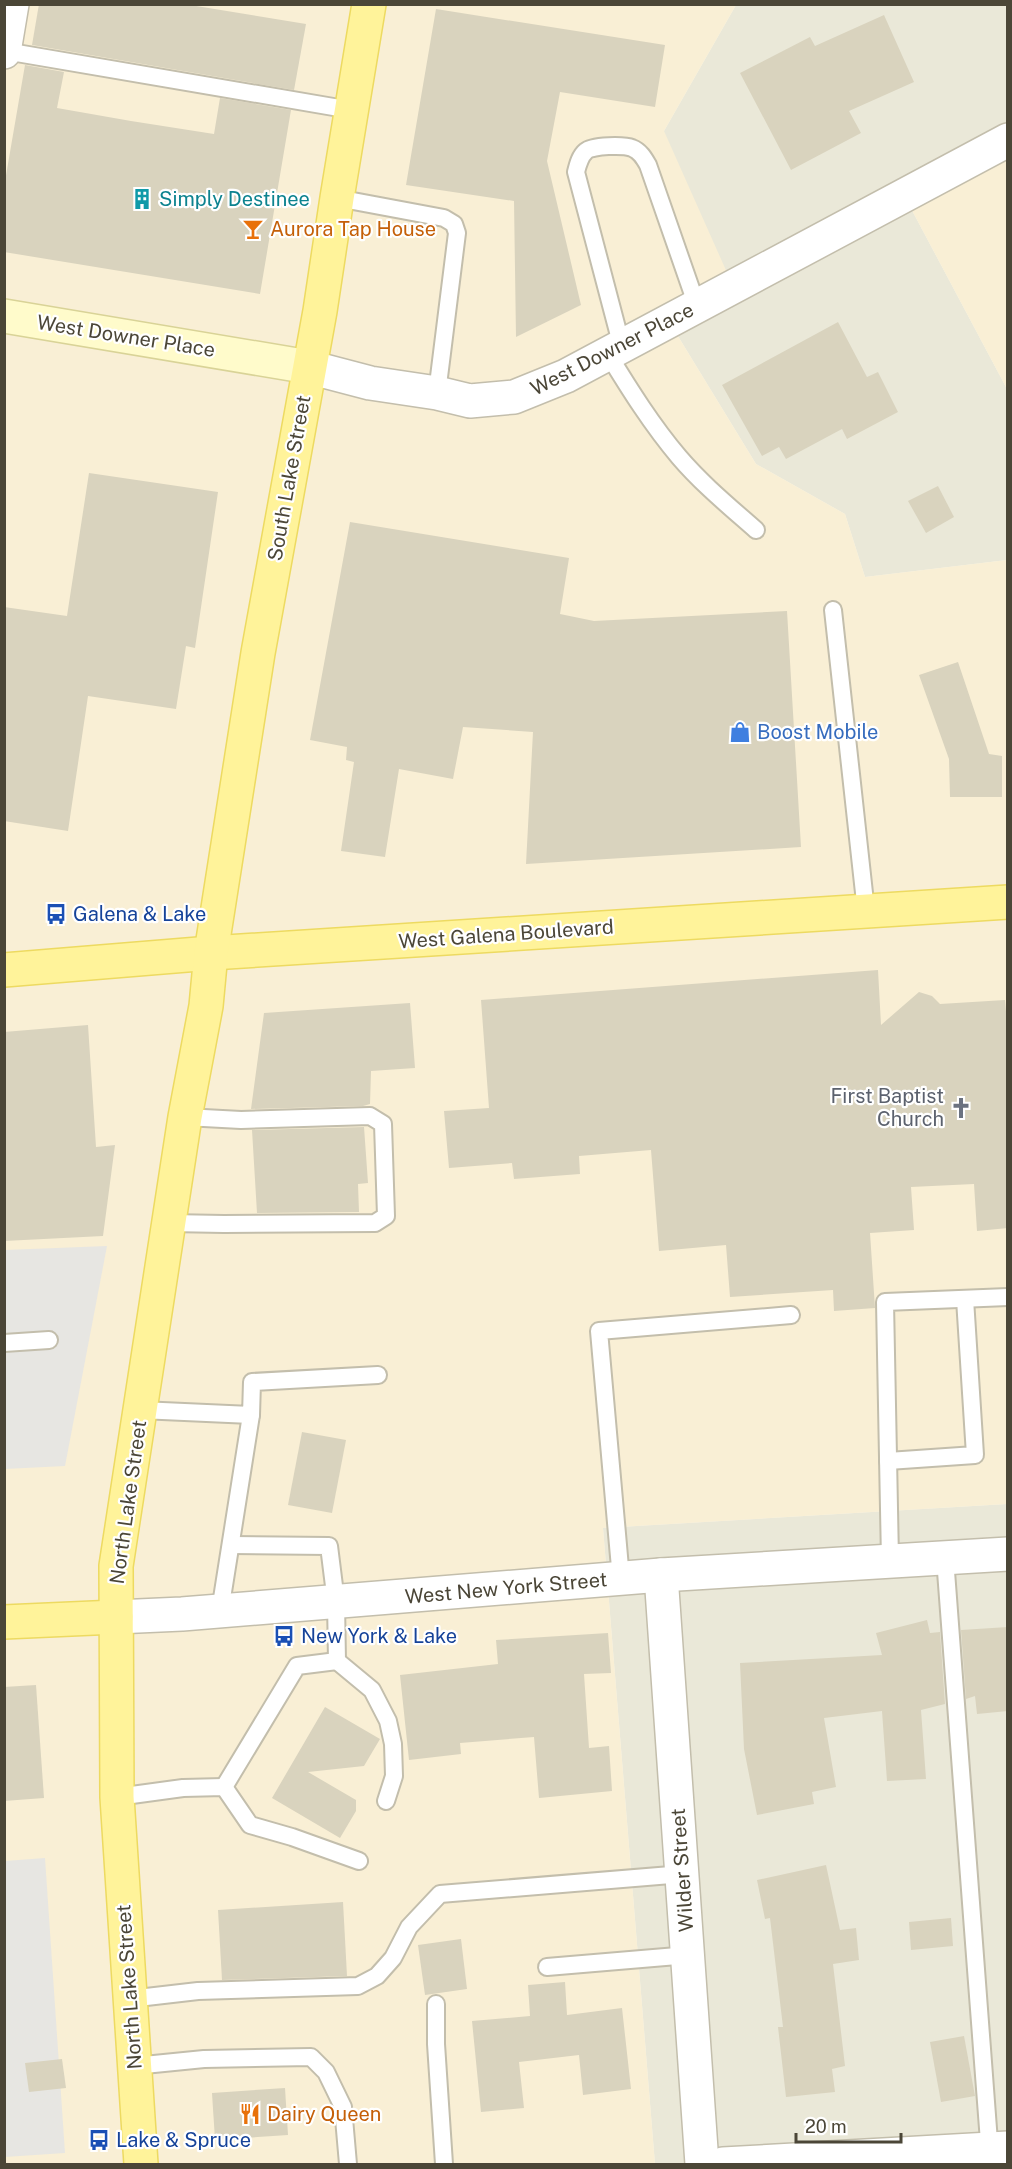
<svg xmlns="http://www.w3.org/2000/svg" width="1012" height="2169" font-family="'Public Sans',sans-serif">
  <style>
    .residential { fill: #eae8d8 }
    .commercial { fill: #f9efd5 }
    .parking { fill: #e7e6e2 }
    .building { fill: #d9d3be }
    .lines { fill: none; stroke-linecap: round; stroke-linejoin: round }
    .lane-casing { stroke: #c3beac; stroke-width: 20 }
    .street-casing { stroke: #c3beac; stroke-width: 36 }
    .secondary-casing { stroke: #d9d397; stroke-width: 36 }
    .primary-casing { stroke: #edda61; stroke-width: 36 }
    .lane { stroke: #fff; stroke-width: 16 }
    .street { stroke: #fff; stroke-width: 33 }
    .secondary { stroke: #fffbcb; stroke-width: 33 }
    .primary { stroke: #fff39a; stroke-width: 33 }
    .labels { text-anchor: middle; stroke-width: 4.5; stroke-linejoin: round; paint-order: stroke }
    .culture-label { font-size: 20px; fill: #0d838f; stroke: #fff; text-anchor: start }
    .food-label { font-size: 20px; fill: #c56008; stroke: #fff; text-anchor: start }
    .street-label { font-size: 20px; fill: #4b4637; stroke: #fff }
    .shop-label { font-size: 20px; fill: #366cbe; stroke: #fff; text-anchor: start }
    .transit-label { font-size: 20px; fill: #164399; stroke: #fff; text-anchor: start }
    .worship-label { font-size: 20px; fill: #5b616d; stroke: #fff; text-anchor: end }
  </style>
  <rect width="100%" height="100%" fill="#f6f4ea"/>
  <!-- residential -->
  <g class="residential">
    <path d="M736 5H1007V149L907 201 1007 389V560L865 577 845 514 756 464 673 328 664 131Z"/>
    <path d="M1007 1504V2164H655L603 1528Z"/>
  </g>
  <!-- commercial -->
  <g class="commercial">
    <path d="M5 5H736L664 131 737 295 673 328 756 464 845 514 865 577 1007 560V1504L603 1528 655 2164H5Z"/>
    <path d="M1007 149V389L907 201Z"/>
  </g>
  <!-- parking -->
  <g class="parking">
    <path d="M107 1246 65 1466 5 1469V1250Z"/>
    <path d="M45 1858 65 2153 5 2157V1861Z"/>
  </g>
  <!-- building -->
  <g class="building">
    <path d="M39 4H184L306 24 294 90 32 45Z"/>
    <path d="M436 9 665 45 655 107 560 92 547 161 581 305 516 337 514 201 406 185Z"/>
    <path d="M884 15 914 82 849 111 861 133 791 170 740 73 810 37 815 46Z"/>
    <path d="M25 65 64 72 57 108 131 121 214 134 220 98 291 110 260 294 4 252V187Z"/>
    <path d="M838 322 867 377 878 372 898 412 847 439 842 429 786 459 779 447 762 456 722 385Z"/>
    <path d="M89 473 218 492 195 648 186 646 176 709 88 696 68 831 4 821V607L67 616Z"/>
    <path d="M938 486 954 517 926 533 908 501Z"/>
    <path d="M350 522 569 558 560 614 594 621 787 611 801 847 526 864 533 732 463 727 453 779 399 769 385 857 341 851 354 762 346 760 347 747 310 740Z"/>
    <path d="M958 662 989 754 1002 756V797H950L949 759 919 675Z"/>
    <path d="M878 970 881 1025 919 992 932 996 940 1004 1005 1000 1008 1034V1228L977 1231 974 1184 911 1187 914 1230 870 1233 875 1308 834 1311 833 1290 730 1297 726 1245 659 1251 651 1150 579 1156 580 1174 514 1179 512 1163 449 1168 444 1111 489 1108 481 1000Z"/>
    <path d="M410 1003 415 1068 371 1071 370 1104 363 1106 251 1109 264 1013Z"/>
    <path d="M88 1025 96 1147 115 1145 103 1236 4 1241V1032Z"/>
    <path d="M364 1127 368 1183 358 1184 359 1212 257 1213 252 1130Z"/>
    <path d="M302 1432 346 1440 332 1513 288 1505Z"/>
    <path d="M927 1620 930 1633 940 1632 945 1704 921 1710 926 1779 887 1781 882 1711 824 1718 836 1787 812 1792 814 1804 757 1815 744 1749 740 1663 882 1655 876 1633Z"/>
    <path d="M1008 1627V1711L977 1714 975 1696 966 1699 961 1630Z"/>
    <path d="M608 1633 611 1673 584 1674 589 1748 609 1746 612 1791 539 1798 534 1737 460 1743 461 1754 409 1760 400 1675 498 1664 496 1640Z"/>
    <path d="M36 1685 44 1798 4 1801V1687Z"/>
    <path d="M325 1707 380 1739 364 1766 308 1772 356 1800V1811L340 1838 272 1798Z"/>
    <path d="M826 1865 840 1930 856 1928 859 1960 833 1964 845 2066 832 2069 835 2092 786 2097 778 2027H783L770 1918 765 1919 757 1880Z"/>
    <path d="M343 1902 347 1976 222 1980 218 1910Z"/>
    <path d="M951 1918 953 1946 911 1950 909 1922Z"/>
    <path d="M461 1939 467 1989 425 1995 418 1945Z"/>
    <path d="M565 1982 567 2015 622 2008 631 2089 583 2095 579 2055 519 2062 524 2108 481 2112 472 2021 530 2016 528 1985Z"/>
    <path d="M964 2036 975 2096 941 2102 930 2042Z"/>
    <path d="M62 2059 66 2088 29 2092 25 2063Z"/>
    <path d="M285 2088 288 2135 215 2140 212 2093Z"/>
  </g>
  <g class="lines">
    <defs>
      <g id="lane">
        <path d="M5 51 351 110"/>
        <path d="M337 198 444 218 454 224 457 233 437 393"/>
        <path d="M622 347 576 172C578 164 580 156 586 151 592 145 625 145 632 148 640 151 644 158 648 165L697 306"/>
        <path d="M608 354C630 390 652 425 679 457 702 484 730 507 756 530"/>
        <path d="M833 610 866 911"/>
        <path d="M169 1223 224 1224 375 1223 386 1216 383 1124 370 1116 241 1120 185 1117"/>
        <path d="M4 1343 49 1340"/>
        <path d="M140 1410 251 1415 252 1382 378 1375"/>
        <path d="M888 1461 975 1455 965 1299"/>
        <path d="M231 1545 329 1546 336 1602 337 1661 372 1690 388 1721 393 1744 394 1776 386 1801"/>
        <path d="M945 1558 990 2155"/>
        <path d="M890 1560 885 1302 1008 1297"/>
        <path d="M621 1579 599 1331 791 1315"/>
        <path d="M220 1611 251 1415"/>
        <path d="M224 1787 297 1666 337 1661"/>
        <path d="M117 1797 183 1788 224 1787 250 1825 292 1837 359 1861"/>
        <path d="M547 1967 689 1955"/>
        <path d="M129 1999 198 1991 358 1986 377 1976 393 1958 409 1927 440 1894 683 1874"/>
        <path d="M436 2004V2044L444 2164"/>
        <path d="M134 2066 204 2059 311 2057 326 2072 343 2107 348 2164"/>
      </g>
      <g id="street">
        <path d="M4 52 12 4"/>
        <path d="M309 367 370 383 437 393 470 401 514 397 566 376 1008 140"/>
        <path d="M661 1575 702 2164"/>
        <path d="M116 1617 182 1614 661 1575 1008 1554"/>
        <path d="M723 2164 1008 2148"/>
      </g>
      <path id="secondary" d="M4 316 309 367"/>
      <g id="primary">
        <path d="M4 970 211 953 1008 902"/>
        <path d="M4 1622 116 1617"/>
        <path d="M141 2164 117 1797 116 1566 185 1117 206 1006 211 953 258 653 320 311 337 198 369 4"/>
      </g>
    </defs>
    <!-- lane casing -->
    <use href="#lane" class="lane-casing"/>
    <!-- street casing -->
    <use href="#street" class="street-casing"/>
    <!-- secondary casing -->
    <use href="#secondary" class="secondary-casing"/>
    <!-- primary casing -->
    <use href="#primary" class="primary-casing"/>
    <!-- lane -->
    <use href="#lane" class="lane"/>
    <!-- street -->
    <use href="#street" class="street"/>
    <!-- secondary -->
    <use href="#secondary" class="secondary"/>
    <!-- primary -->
    <use href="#primary" class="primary"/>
  </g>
  <!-- icons -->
  <defs>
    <symbol id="building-bare" viewBox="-9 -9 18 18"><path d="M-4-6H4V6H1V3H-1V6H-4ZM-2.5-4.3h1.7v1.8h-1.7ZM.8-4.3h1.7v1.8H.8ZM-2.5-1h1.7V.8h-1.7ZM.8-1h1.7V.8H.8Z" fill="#0f9aa8" stroke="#fff" stroke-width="2.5" paint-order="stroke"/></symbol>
    <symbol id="bar-bare" viewBox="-9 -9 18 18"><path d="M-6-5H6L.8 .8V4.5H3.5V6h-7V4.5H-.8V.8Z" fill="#e8710a" stroke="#fff" stroke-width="2.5" paint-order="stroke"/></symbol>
    <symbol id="shop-bare" viewBox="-9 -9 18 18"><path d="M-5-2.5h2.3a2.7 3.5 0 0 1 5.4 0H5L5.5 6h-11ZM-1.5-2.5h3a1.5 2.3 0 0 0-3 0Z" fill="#3f7fe0" stroke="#fff" stroke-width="2.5" paint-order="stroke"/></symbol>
    <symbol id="bus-bare" viewBox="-9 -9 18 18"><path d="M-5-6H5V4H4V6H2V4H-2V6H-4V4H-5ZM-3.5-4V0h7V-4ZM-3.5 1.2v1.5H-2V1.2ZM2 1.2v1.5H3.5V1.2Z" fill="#1a4fb4" stroke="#fff" stroke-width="2.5" paint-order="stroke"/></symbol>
    <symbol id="church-bare" viewBox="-9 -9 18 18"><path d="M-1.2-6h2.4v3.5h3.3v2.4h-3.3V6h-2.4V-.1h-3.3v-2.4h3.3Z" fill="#6b7280" stroke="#fff" stroke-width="2.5" paint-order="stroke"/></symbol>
    <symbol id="restaurant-bare" viewBox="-9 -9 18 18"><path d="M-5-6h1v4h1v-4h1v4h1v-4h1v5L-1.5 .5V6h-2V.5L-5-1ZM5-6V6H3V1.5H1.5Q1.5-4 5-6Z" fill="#e8710a" stroke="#fff" stroke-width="2.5" paint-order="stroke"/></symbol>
  </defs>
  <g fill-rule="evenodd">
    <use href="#building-bare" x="127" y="184" width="30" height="30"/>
    <use href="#bar-bare" x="238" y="214" width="30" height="30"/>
    <use href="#shop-bare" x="725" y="717" width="30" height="30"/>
    <use href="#bus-bare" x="41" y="899" width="30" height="30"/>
    <use href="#church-bare" x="946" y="1093" width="30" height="30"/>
    <use href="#bus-bare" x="269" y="1621" width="30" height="30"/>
    <use href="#restaurant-bare" x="235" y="2099" width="30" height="30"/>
    <use href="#bus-bare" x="84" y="2125" width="30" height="30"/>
  </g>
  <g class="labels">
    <!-- culture labels -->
    <g class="culture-label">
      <text x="159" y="206">Simply Destinee</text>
    </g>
    <!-- food labels -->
    <g class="food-label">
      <text x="270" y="236">Aurora Tap House</text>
      <text x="267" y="2121">Dairy Queen</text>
    </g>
    <!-- street labels -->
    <g class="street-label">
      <text transform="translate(126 336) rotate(9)" y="7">West Downer Place</text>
      <text transform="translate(612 349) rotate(-27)" y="7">West Downer Place</text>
      <text transform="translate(289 478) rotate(-80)" y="7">South Lake Street</text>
      <text transform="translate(506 934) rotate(-4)" y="7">West Galena Boulevard</text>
      <text transform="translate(128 1502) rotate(-82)" y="7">North Lake Street</text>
      <text transform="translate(506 1588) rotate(-5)" y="7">West New York Street</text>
      <text transform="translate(682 1870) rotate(-94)" y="7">Wilder Street</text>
      <text transform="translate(129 1987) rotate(-94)" y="7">North Lake Street</text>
    </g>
    <!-- shop labels -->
    <g class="shop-label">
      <text x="757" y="739">Boost Mobile</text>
    </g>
    <!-- transit labels -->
    <g class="transit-label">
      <text x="73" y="921">Galena &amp; Lake</text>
      <text x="301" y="1643">New York &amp; Lake</text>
      <text x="116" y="2147">Lake &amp; Spruce</text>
    </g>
    <!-- worship labels -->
    <g class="worship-label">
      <text x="944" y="1103">First Baptist<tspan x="944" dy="23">Church</tspan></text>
    </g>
  </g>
  <!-- border -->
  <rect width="1012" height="2169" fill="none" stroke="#4b4637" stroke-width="12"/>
  <!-- scale -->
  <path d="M796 2133v9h105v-9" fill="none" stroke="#4b4637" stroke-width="3"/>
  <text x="805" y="2133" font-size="18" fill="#4b4637" stroke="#ffffff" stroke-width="4.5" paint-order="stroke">20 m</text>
</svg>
